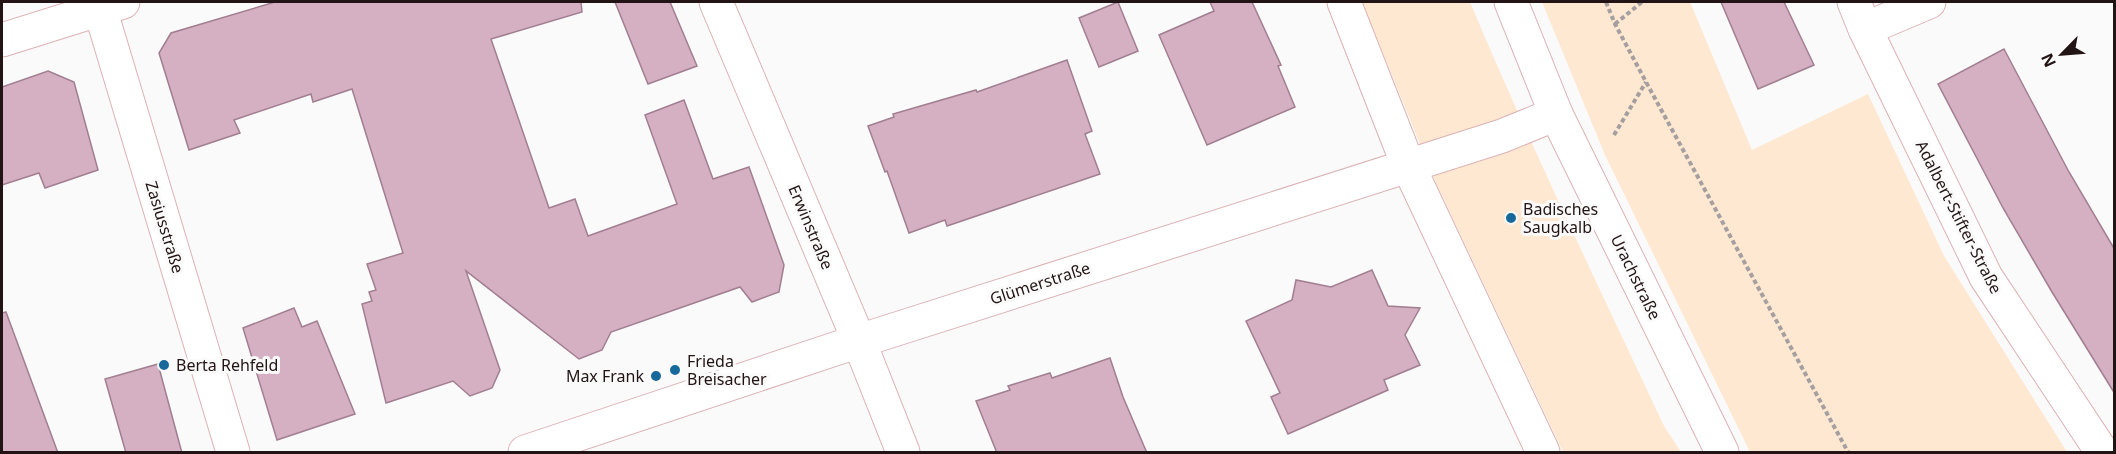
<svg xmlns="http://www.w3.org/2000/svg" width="2116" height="454" font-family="'Noto Sans',sans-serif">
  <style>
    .green { fill: #ffe8d1 }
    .building { fill: #d5b0c3; stroke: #a17e90; stroke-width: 1.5 }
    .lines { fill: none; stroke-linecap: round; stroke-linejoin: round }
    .street-casing { stroke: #dcb2b5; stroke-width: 35 }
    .path { stroke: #a59fa0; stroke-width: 4; stroke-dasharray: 4.5 3; stroke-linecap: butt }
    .street { stroke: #fff; stroke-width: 33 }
    .poi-dot { fill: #16699a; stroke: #fafafa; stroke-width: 2 }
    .labels { text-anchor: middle; stroke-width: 6; stroke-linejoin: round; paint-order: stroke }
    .poi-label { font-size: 16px; fill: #221314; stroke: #fafafa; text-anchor: start }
    .street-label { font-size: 16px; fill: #221314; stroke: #fafafa }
  </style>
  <rect width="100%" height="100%" fill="#fafafa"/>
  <!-- green -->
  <g class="green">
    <path d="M1362 2H1470C1530 145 1598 285 1664 426L1681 452H1563L1436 183Z"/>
    <path d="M1542 2H1690L1752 150 1868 94 1944 256 2067 452H1750L1605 155Z"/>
  </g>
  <!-- building -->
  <g class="building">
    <path d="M275 2H581L582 12 491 39 549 208 575 199 588 236 677 204 645 115 684 100 713 179 749 167 784 265 779 292 752 302 740 287 611 332 602 350 579 359 466 271 500 370 492 388 470 396 453 381 386 403 362 304 372 301 369 292 376 290 367 264 403 253 352 89 313 102 311 94 234 120 240 133 189 150 159 53 171 33Z"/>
    <path d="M615 2H670L697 66 648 84Z"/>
    <path d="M1118 2 1138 51 1099 67 1079 18Z"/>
    <path d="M1210 2H1252L1281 65 1278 66 1295 107 1207 145 1159 35 1214 11Z"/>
    <path d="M1721 2H1784L1814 65 1758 89Z"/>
    <path d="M2004 49 2069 172 2115 250V394L2052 292 2003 208 1938 84Z"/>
    <path d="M1067 60 1092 131 1085 134 1100 174 947 226 945 220 909 233 887 171 885 172 868 126 894 117 893 114 976 90 977 92Z"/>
    <path d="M48 71 74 82 98 170 45 188 39 173 2 185V87Z"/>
    <path d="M1372 270 1388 306 1420 308 1405 335 1420 365 1384 380 1388 390 1288 434 1271 397 1280 393 1246 321 1292 300 1296 280 1331 287Z"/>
    <path d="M294 308 302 327 317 321 355 414 277 440 243 328Z"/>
    <path d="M6 312 58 453H2V313Z"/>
    <path d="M1110 358 1123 397 1147 453H997L976 401 1010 390 1008 386 1050 373 1052 378Z"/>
    <path d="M158 364 182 453H126L105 379Z"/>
  </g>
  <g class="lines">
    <defs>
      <g id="street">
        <path d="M98 2 233 452"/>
        <path d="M716 2 859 341 903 452"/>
        <path d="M1344 2 1408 165 1543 452"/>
        <path d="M1511 2 1556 114 1722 452"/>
        <path d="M1854 2 1865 29 1986 277 2102 452"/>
        <path d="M1865 29 1929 2"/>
        <path d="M2 40 123 2"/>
        <path d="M525 452 859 341 1502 136 1556 114"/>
      </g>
    </defs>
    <!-- street casing -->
    <use href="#street" class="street-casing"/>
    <!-- path -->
    <g class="path">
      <path d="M1606 2 1615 24 1646 82 1848 452"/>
      <path d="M1615 24 1642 2"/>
      <path d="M1614 135 1646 82"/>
    </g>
    <!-- street -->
    <use href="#street" class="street"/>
  </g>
  <!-- markers -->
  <g class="poi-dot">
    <circle cx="1511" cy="218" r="6"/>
    <circle cx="164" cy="365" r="6"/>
    <circle cx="675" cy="370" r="6"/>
    <circle cx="656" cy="376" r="6"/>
  </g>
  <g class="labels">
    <!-- poi labels -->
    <g class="poi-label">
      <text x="1523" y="215">Badisches<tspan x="1523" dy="18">Saugkalb</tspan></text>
      <text x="687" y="367">Frieda<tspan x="687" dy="18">Breisacher</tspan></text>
      <text x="176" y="371">Berta Rehfeld</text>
      <text x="644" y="382" text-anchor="end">Max Frank</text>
    </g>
    <!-- street labels -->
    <g class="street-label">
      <text transform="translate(1959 217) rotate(63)" y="6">Adalbert-Stifter-Straße</text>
      <text transform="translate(165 227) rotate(73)" y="6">Zasiusstraße</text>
      <text transform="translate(811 227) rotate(67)" y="6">Erwinstraße</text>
      <text transform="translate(1636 277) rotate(64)" y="6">Urachstraße</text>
      <text transform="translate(1040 283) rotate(-18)" y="6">Glümerstraße</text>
    </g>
  </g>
  <!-- border -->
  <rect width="2116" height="454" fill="none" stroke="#221314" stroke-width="6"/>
  <!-- north arrow -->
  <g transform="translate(2062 54) rotate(245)" stroke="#fafafa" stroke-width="4.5" paint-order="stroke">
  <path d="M0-4.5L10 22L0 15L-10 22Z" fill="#221314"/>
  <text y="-9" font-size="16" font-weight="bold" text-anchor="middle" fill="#221314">N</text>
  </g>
</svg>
